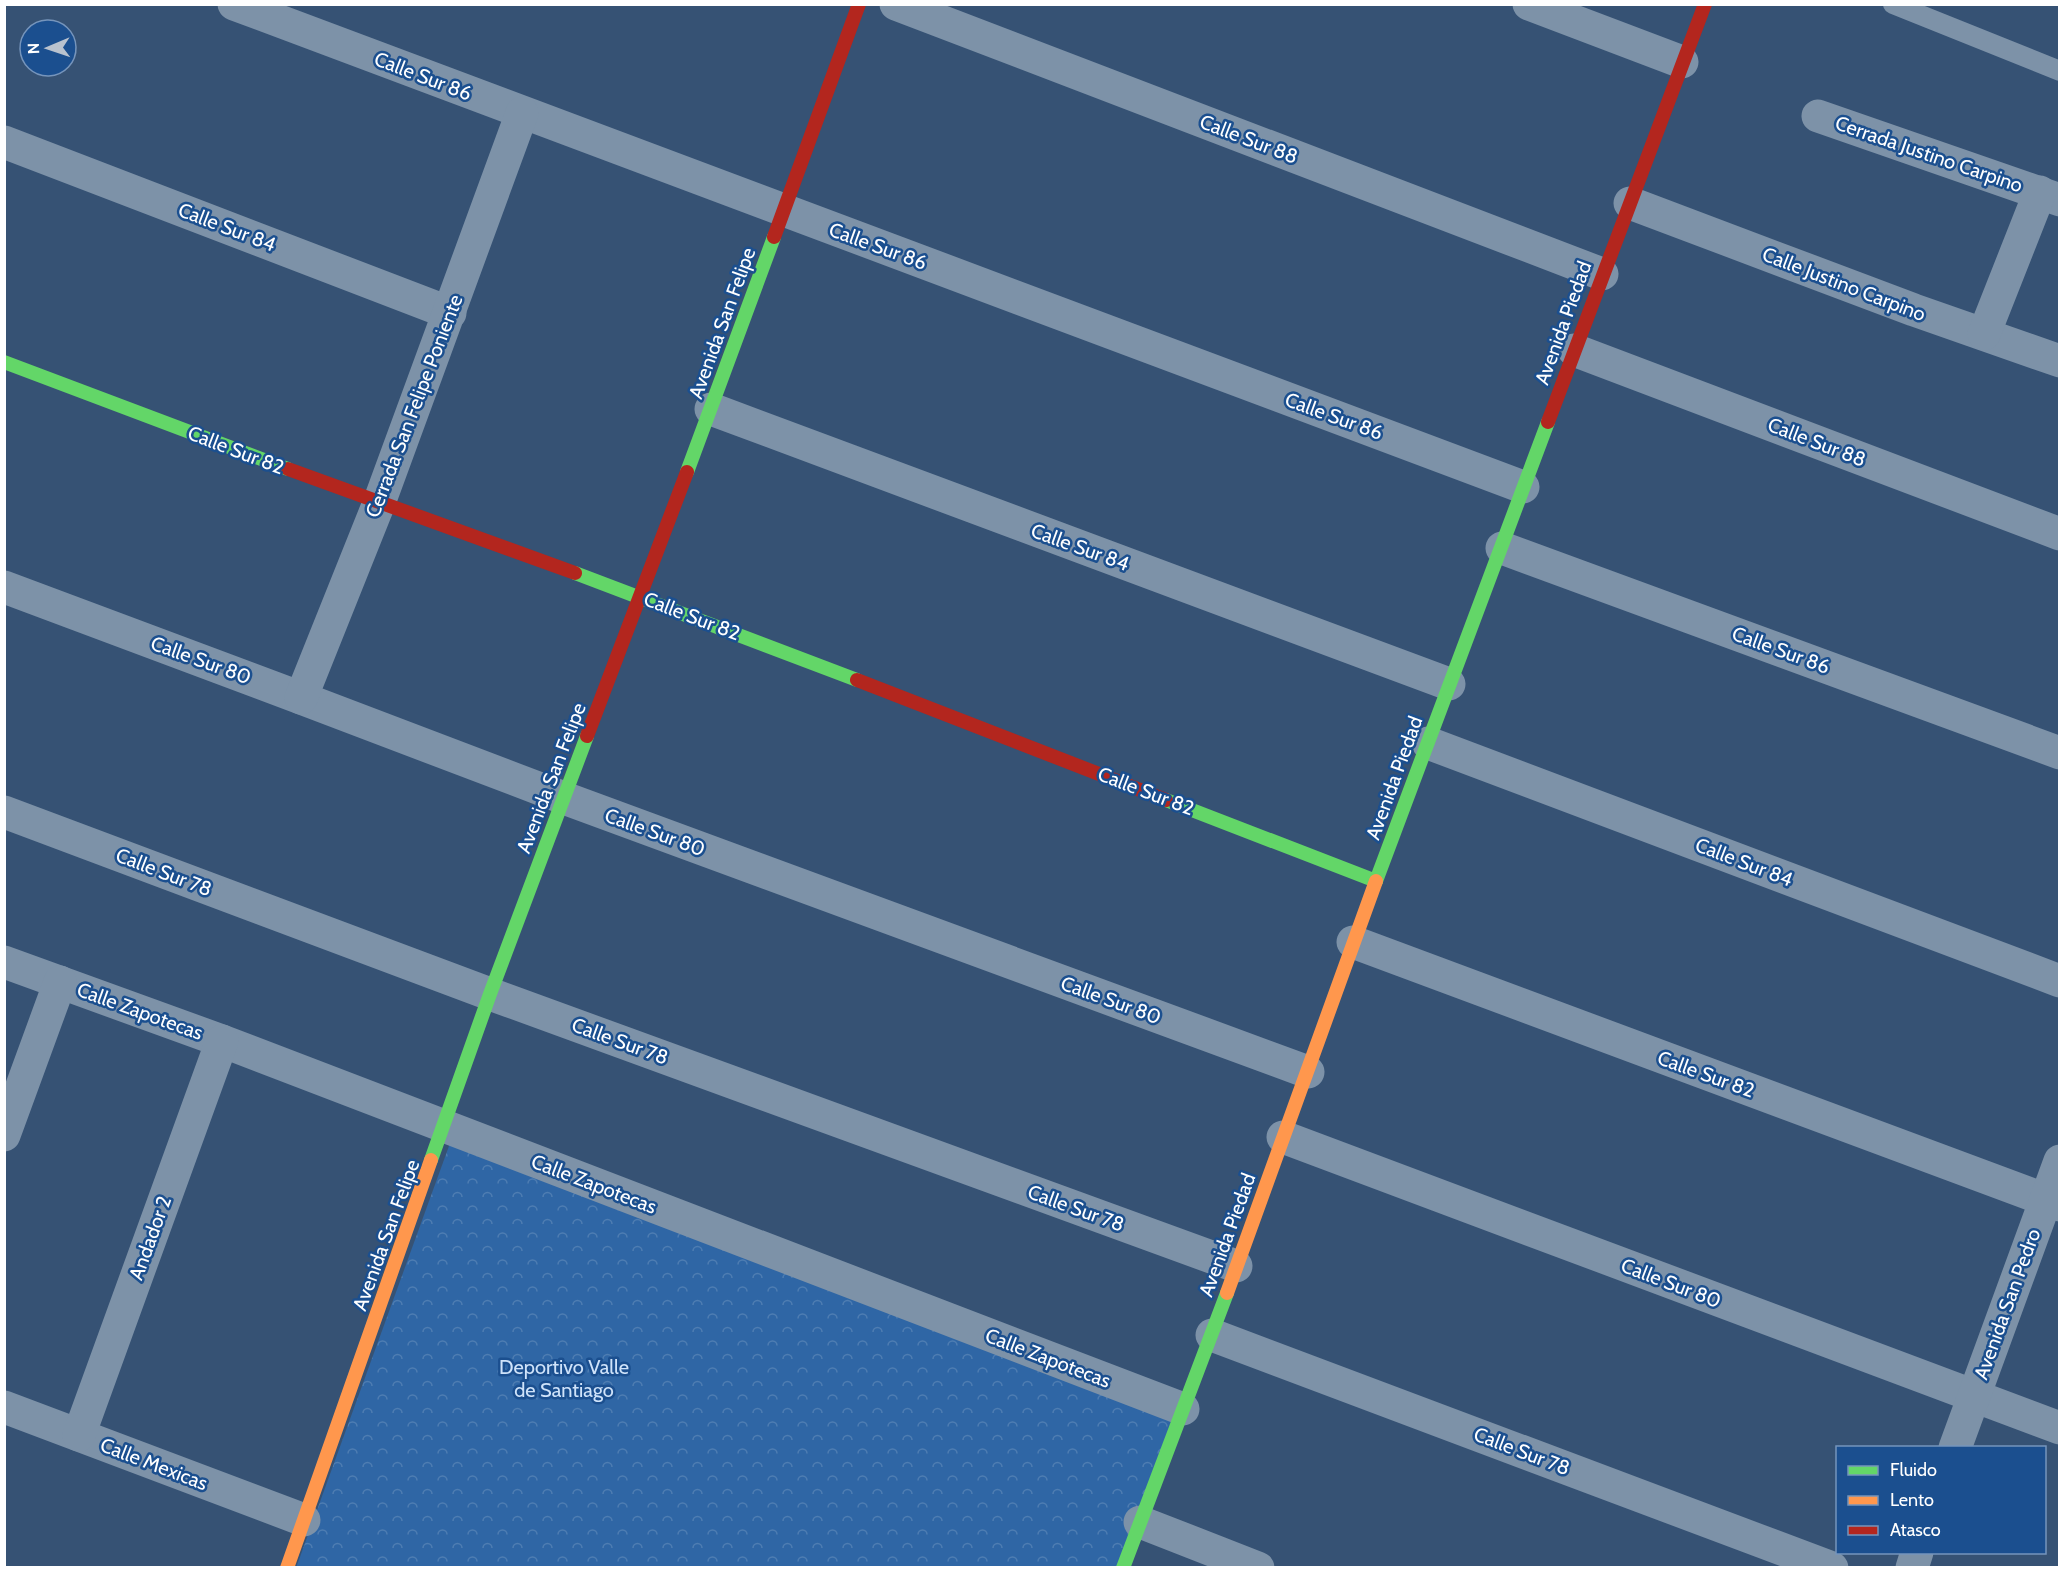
<svg xmlns="http://www.w3.org/2000/svg" width="2064" height="1572" font-family="Cabin,sans-serif">
  <style>
    .park { fill: url(#park-crowns) }
    .lines { fill: none; stroke-linecap: round; stroke-linejoin: round }
    .lane { stroke: #7d92a8; stroke-width: 20 }
    .street { stroke: #7d92a8; stroke-width: 33 }
    .fast { stroke: #63d668; stroke-width: 14 }
    .slow { stroke: #ff974d; stroke-width: 14 }
    .jam { stroke: #b3261e; stroke-width: 14 }
    .labels { text-anchor: middle; stroke-width: 5; stroke-linejoin: round; paint-order: stroke }
    .street-label { font-size: 20px; fill: #fff; stroke: #1b4f8f }
    .park-label { font-size: 20px; fill: #cfe3fa; stroke: #1b4f8f }
  </style>
  <defs>
    <pattern id="park-crowns" width="20" height="18" patternUnits="userSpaceOnUse" patternTransform="scale(1.5)"><rect width="20" height="18" fill="#2f66a5"/><path d="M2 6a3 3 0 1 1 6 0M12 15a3 3 0 1 1 6 0" fill="none" stroke="#4e7db2"/></pattern>
  </defs>
  <rect width="100%" height="100%" fill="#365274"/>
  <!-- park -->
  <path class="park" d="M453 1135 1186 1412 1128 1567 296 1568Z"/>
  <g class="lines">
    <!-- lane -->
    <path class="lane" d="M1893 4 2060 71"/>
    <!-- street -->
    <g class="street">
      <path d="M234 4 1523 487"/>
      <path d="M896 4 1602 274"/>
      <path d="M1529 4 1682 62"/>
      <path d="M1818 116 2060 200"/>
      <path d="M4 142 450 313"/>
      <path d="M1630 203 1914 310 2060 361"/>
      <path d="M1984 334 2040 192"/>
      <path d="M1574 350 2060 534"/>
      <path d="M711 409 1449 684"/>
      <path d="M1502 548 2060 753"/>
      <path d="M4 587 301 698 564 798 1308 1072"/>
      <path d="M301 698 379 503 522 113"/>
      <path d="M1428 743 2060 981"/>
      <path d="M4 812 490 994 1236 1266"/>
      <path d="M1353 942 2060 1205"/>
      <path d="M4 962 222 1041 1183 1409"/>
      <path d="M4 1135 60 982"/>
      <path d="M1283 1137 2060 1428"/>
      <path d="M1212 1335 1832 1568"/>
      <path d="M4 1407 304 1520"/>
      <path d="M79 1435 222 1041"/>
      <path d="M1955 1448 2060 1161"/>
      <path d="M1140 1522 1258 1568"/>
      <path d="M1912 1568 1917 1552"/>
    </g>
    <!-- fast -->
    <g class="fast">
      <path d="M4 362 288 469"/>
      <path d="M687 472 774 237"/>
      <path d="M575 573 857 680"/>
      <path d="M1166 800 1376 881"/>
      <path d="M1376 881 1548 422"/>
      <path d="M431 1160 490 994 587 736"/>
      <path d="M1123 1568 1227 1293"/>
    </g>
    <!-- slow -->
    <g class="slow">
      <path d="M1227 1293 1376 881"/>
      <path d="M287 1568 431 1160"/>
    </g>
    <!-- jam -->
    <g class="jam">
      <path d="M774 237 859 4"/>
      <path d="M1548 422 1705 4"/>
      <path d="M288 469 575 573"/>
      <path d="M857 680 1166 800"/>
      <path d="M587 736 687 472"/>
    </g>
  </g>
  <g class="labels">
    <!-- street labels -->
    <g class="street-label">
      <text transform="translate(423 76) rotate(21)" y="7">Calle Sur 86</text>
      <text transform="translate(1249 139) rotate(21)" y="7">Calle Sur 88</text>
      <text transform="translate(1929 154) rotate(19)" y="7">Cerrada Justino Carpino</text>
      <text transform="translate(227 227) rotate(21)" y="7">Calle Sur 84</text>
      <text transform="translate(878 246) rotate(20)" y="7">Calle Sur 86</text>
      <text transform="translate(1844 284) rotate(21)" y="7">Calle Justino Carpino</text>
      <text transform="translate(722 323) rotate(-70)" y="7">Avenida San Felipe</text>
      <text transform="translate(1563 323) rotate(-70)" y="7">Avenida Piedad</text>
      <text transform="translate(414 406) rotate(-69)" y="7">Cerrada San Felipe Poniente</text>
      <text transform="translate(1334 416) rotate(20)" y="7">Calle Sur 86</text>
      <text transform="translate(1817 442) rotate(21)" y="7">Calle Sur 88</text>
      <text transform="translate(236 450) rotate(21)" y="7">Calle Sur 82</text>
      <text transform="translate(1080 547) rotate(20)" y="7">Calle Sur 84</text>
      <text transform="translate(692 616) rotate(21)" y="7">Calle Sur 82</text>
      <text transform="translate(1781 650) rotate(20)" y="7">Calle Sur 86</text>
      <text transform="translate(201 660) rotate(20)" y="7">Calle Sur 80</text>
      <text transform="translate(551 778) rotate(-69)" y="7">Avenida San Felipe</text>
      <text transform="translate(1394 778) rotate(-70)" y="7">Avenida Piedad</text>
      <text transform="translate(1146 791) rotate(21)" y="7">Calle Sur 82</text>
      <text transform="translate(655 832) rotate(20)" y="7">Calle Sur 80</text>
      <text transform="translate(1744 862) rotate(21)" y="7">Calle Sur 84</text>
      <text transform="translate(164 872) rotate(21)" y="7">Calle Sur 78</text>
      <text transform="translate(1111 1000) rotate(20)" y="7">Calle Sur 80</text>
      <text transform="translate(140 1011) rotate(20)" y="7">Calle Zapotecas</text>
      <text transform="translate(620 1041) rotate(20)" y="7">Calle Sur 78</text>
      <text transform="translate(1706 1074) rotate(20)" y="7">Calle Sur 82</text>
      <text transform="translate(594 1184) rotate(21)" y="7">Calle Zapotecas</text>
      <text transform="translate(1076 1208) rotate(20)" y="7">Calle Sur 78</text>
      <text transform="translate(386 1235) rotate(-70)" y="7">Avenida San Felipe</text>
      <text transform="translate(1227 1235) rotate(-70)" y="7">Avenida Piedad</text>
      <text transform="translate(150 1238) rotate(-70)" y="7">Andador 2</text>
      <text transform="translate(1671 1283) rotate(21)" y="7">Calle Sur 80</text>
      <text transform="translate(2007 1304) rotate(-70)" y="7">Avenida San Pedro</text>
      <text transform="translate(1048 1358) rotate(21)" y="7">Calle Zapotecas</text>
      <text transform="translate(1522 1451) rotate(21)" y="7">Calle Sur 78</text>
      <text transform="translate(154 1464) rotate(21)" y="7">Calle Mexicas</text>
    </g>
    <!-- park labels -->
    <g class="park-label">
      <text x="564" y="1374">Deportivo Valle<tspan x="564" dy="23">de Santiago</tspan></text>
    </g>
  </g>
  <!-- border -->
  <rect width="2064" height="1572" fill="none" stroke="#ffffff" stroke-width="12"/>
  <!-- legend -->
  <rect x="1836" y="1446" width="210" height="108" fill="#1b4f8f" stroke="#7695bc" stroke-width="1.5"/>
  <rect x="1848" y="1466" width="30" height="9" fill="#63d668" stroke="#7695bc" stroke-width="1.5"/>
  <text x="1890" y="1476" font-size="18" fill="#ffffff">Fluido</text>
  <rect x="1848" y="1496" width="30" height="9" fill="#ff974d" stroke="#7695bc" stroke-width="1.5"/>
  <text x="1890" y="1506" font-size="18" fill="#ffffff">Lento</text>
  <rect x="1848" y="1526" width="30" height="9" fill="#b3261e" stroke="#7695bc" stroke-width="1.5"/>
  <text x="1890" y="1536" font-size="18" fill="#ffffff">Atasco</text>
  <!-- north arrow -->
  <g transform="translate(48 48) rotate(268)"><circle r="28" fill="#1b4f8f" stroke="#7695bc" stroke-width="1.5"/>
  <path d="M0-4.5L10 22L0 15L-10 22Z" fill="#b9c2ce"/>
  <text y="-9" font-size="16" font-weight="bold" text-anchor="middle" fill="#ffffff">N</text>
  </g>
</svg>
